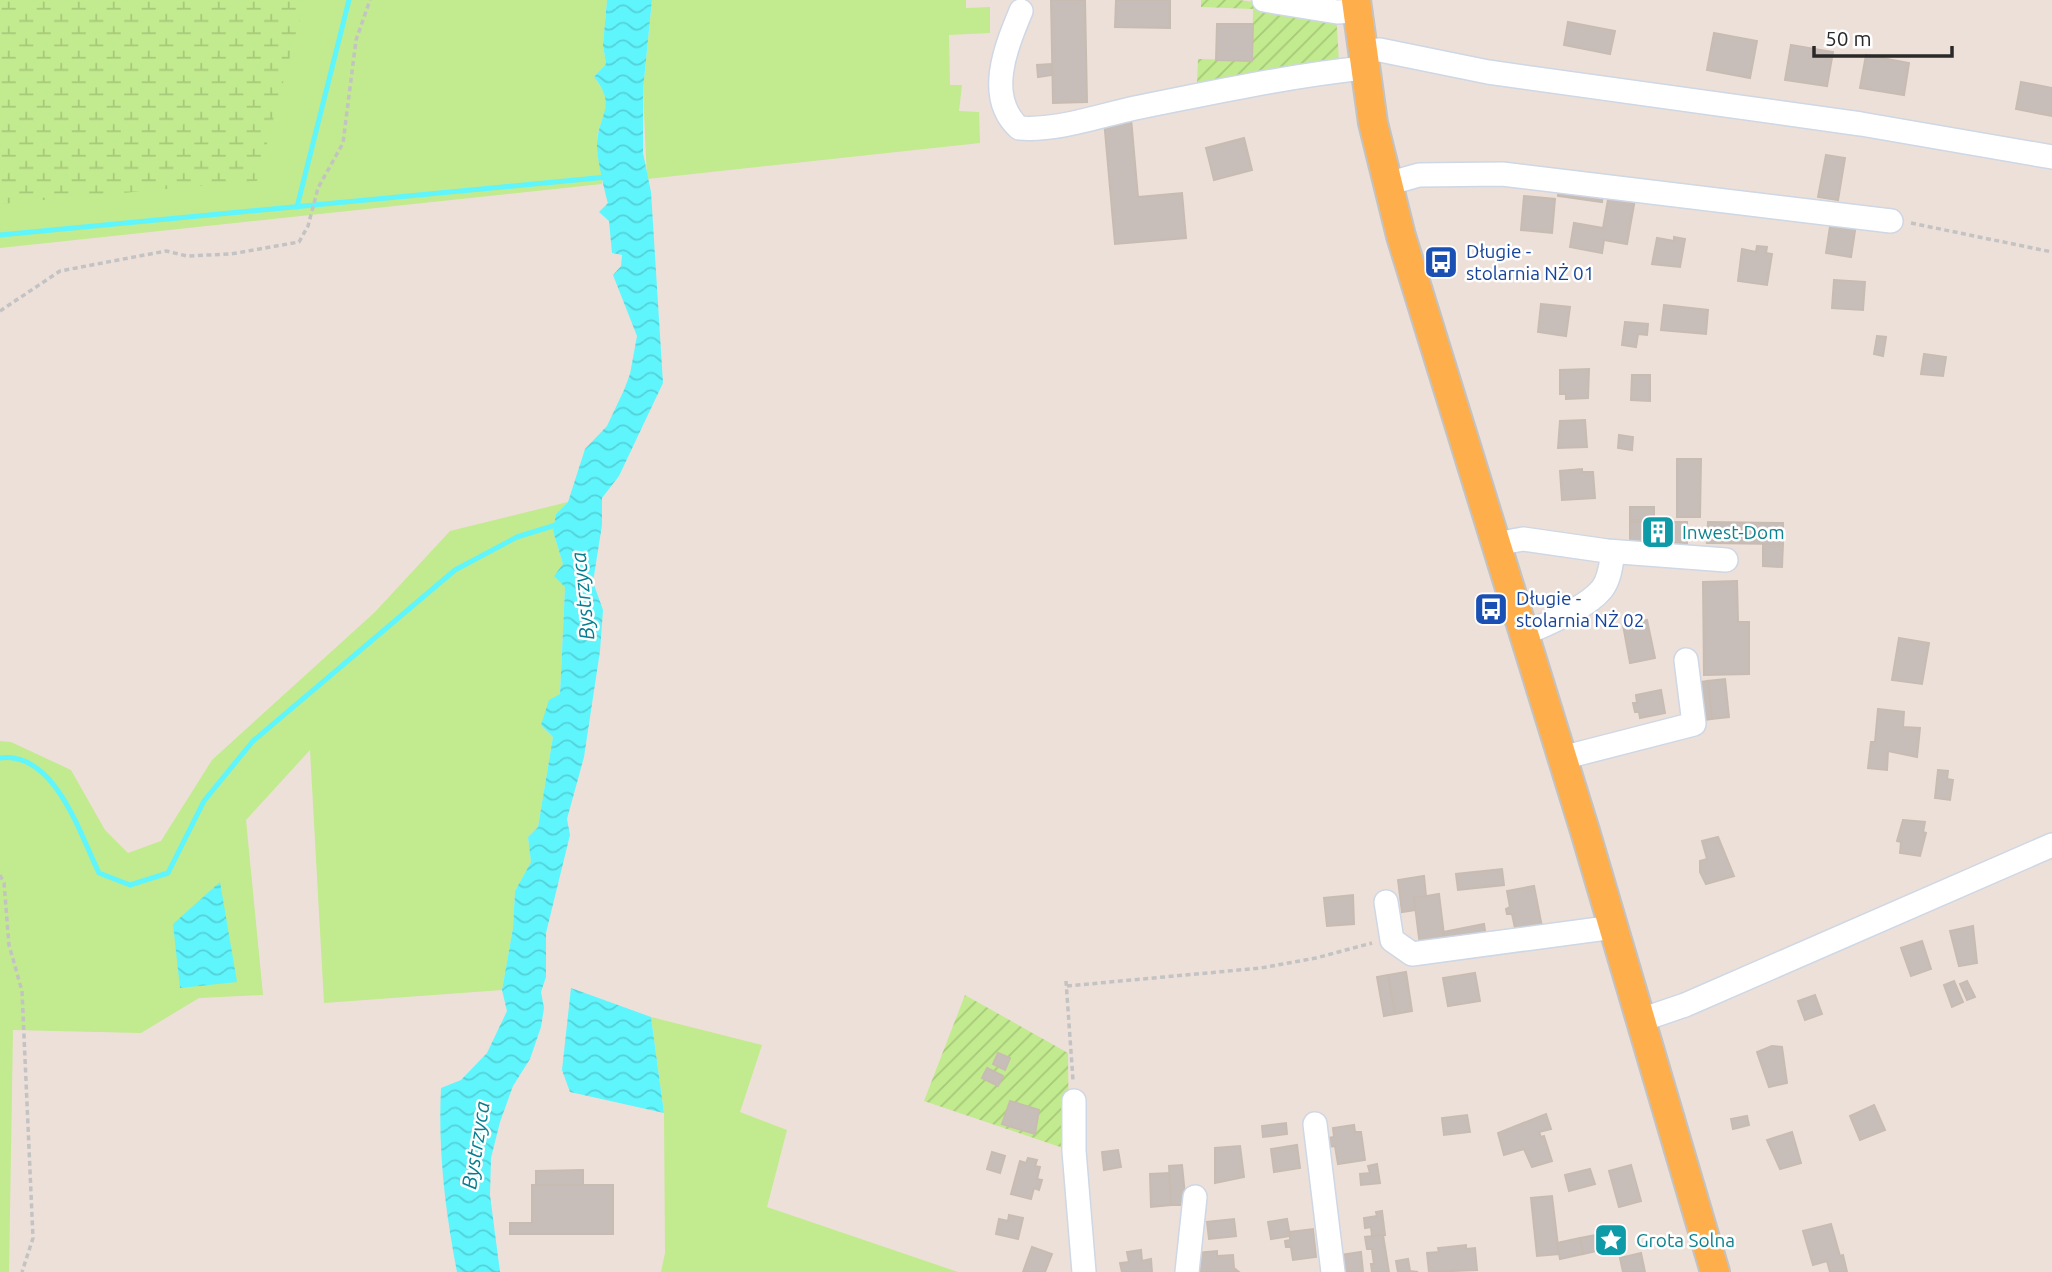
<svg xmlns="http://www.w3.org/2000/svg" width="2052" height="1272" font-family="Ubuntu,sans-serif">
	<style>
		.grass { fill: #c2ea8e }
		.wetland { fill: url(#wetland-marsh) }
		.garden { fill: url(#garden-furrows) }
		.water { fill: url(#water-waves) }
		.lines { fill: none; stroke-linecap: round; stroke-linejoin: round }
		.stream { stroke: #5ff5fc; stroke-width: 5 }
		.building { fill: #c8beb9; stroke: #c8bcb2; stroke-width: 2 }
		.minor-casing { stroke: #ced7e4; stroke-width: 26 }
		.major-casing { stroke: #c3c3c3; stroke-width: 32 }
		.path { stroke: #c3c3c3; stroke-width: 3.5; stroke-dasharray: 5 3.5; stroke-linecap: butt }
		.minor { stroke: #fff; stroke-width: 23 }
		.major { stroke: #ffae4c; stroke-width: 28 }
		.labels { text-anchor: middle; dominant-baseline: central; stroke-width: 5; stroke-linejoin: round; paint-order: stroke }
		.transit-label { font-size: 19px; fill: #164399; stroke: #fff; text-anchor: start }
		.culture-label { font-size: 19px; fill: #0d838f; stroke: #fff; text-anchor: start }
		.water-label { font-size: 21px; font-style: italic; fill: #037e90; stroke: #fff }
	</style>
	<defs>
		<pattern id="wetland-marsh" width="20" height="14" patternUnits="userSpaceOnUse" patternTransform="scale(1.75)"><rect width="20" height="14" fill="#c2ea8e"/><path d="M1 5h8M5 5V1M11 12h8M15 12V8" fill="none" stroke="#a7c97a"/></pattern>
		<pattern id="garden-furrows" width="10" height="10" patternUnits="userSpaceOnUse" patternTransform="scale(1.75)"><rect width="10" height="10" fill="#c2ea8e"/><path d="M-1 1l2-2M0 10L10 0M9 11l2-2" fill="none" stroke="#a7c97a"/></pattern>
		<pattern id="water-waves" width="16" height="10" patternUnits="userSpaceOnUse" patternTransform="scale(1.75)"><rect width="16" height="10" fill="#5ff5fc"/><path d="M0 5q4-4 8 0t8 0" fill="none" stroke="#53d2d8"/></pattern>
	</defs>
	<rect width="100%" height="100%" fill="#ede0d9"/>
	<g class="grass">
		<path d="M0,0h607l-4,45 3,19 -12,13c26,33 2,38 3,68 0,14 6,25 5,39l-602,64z"/>
		<path d="M652,0h314v8l24,-1v26l-41,2 1,50h12l-3,26 20,1 1,31 -333,36 -4,-89z"/>
		<path d="M568,502l-12,12 -3,17 10,33 2,23 -5,107 -19,31 12,12 -15,90 -10,10 3,25 -16,29 -2,37 -11,62 -178,13 -14,-253 -64,70 17,175 -64,3 -58,35 -128,-3 -4,242h-9v-531l11,1 60,28 34,60 23,23 33,-12 51,-81 163,-148 75,-81z"/>
		<path d="M651,1017l111,28 -22,67 47,18 -20,77 191,65h-297l4,-19 -1,-140z"/>
	</g>
	<path class="wetland" d="M0,0h305l-48,181 -257,23z"/>
	<g class="garden">
		<path d="M1201,0h38l97,13 3,48 -142,24 1,-26 54,1 1,-51 -52,-2z"/>
		<path d="M965,995l103,58 1,97 -145,-49z"/>
	</g>
	<g class="water">
		<path d="M607,0h45l-9,90v63l8,39 12,191 -44,93 -17,22v27l-9,57 10,28 -3,41 -16,106 -17,62 3,16 -24,98v44l-5,15 3,16 -3,19 -11,32 -17,27 -13,36 -9,36 -1,37 10,77h-43c-12,-62 -19,-121 -16,-184l20,-8 26,-27 20,-42 -5,-21 11,-62 2,-37 16,-29 -3,-25 10,-10 15,-90 -12,-12 8,-25 11,-6 5,-107 -11,-11 9,-12 -10,-33 3,-17 12,-12 17,-53 22,-23 17,-36 6,-16 7,-38 -24,-61 8,-9 1,-11 -10,-2 -3,-32 -10,-9 9,-9c-3,-10 -12,-49 -11,-59 1,-30 21,-37 -3,-67l12,-13 -3,-19z"/>
		<path d="M220,882l17,100 -57,6 -7,-64z"/>
		<path d="M571,988l80,29 13,96 -94,-21 -8,-22z"/>
	</g>
	<g class="lines">
		<g class="stream">
			<path d="M297,207l52,-207"/>
			<path d="M0,235l607,-58"/>
			<path d="M0,758c55,-7 80,76 99,115l31,12 38,-12 36,-72 49,-60 202,-171 62,-33 42,-13"/>
		</g>
	</g>
	<g class="building">
		<path d="M1051,0h34l2,102 -34,1z"/>
		<path d="M1116,0h54v28l-55,-1z"/>
		<path d="M1568,22l47,9 -5,23 -46,-9z"/>
		<path d="M1217,24h36l-1,37 -36,-1z"/>
		<path d="M1714,33l43,8 -7,37 -43,-8z"/>
		<path d="M1791,45l42,7 -6,34 -42,-6z"/>
		<path d="M1866,55l43,8 -5,32 -44,-7z"/>
		<path d="M1051,64l1,11 -14,2 -1,-12z"/>
		<path d="M2021,82l31,6v28l-36,-7z"/>
		<path d="M1131,118l7,79 44,-4 4,45 -71,6 -11,-124z"/>
		<path d="M1244,138l8,32 -38,10 -8,-32z"/>
		<path d="M1826,155l19,3 -7,42 -20,-3z"/>
		<path d="M1559,187l44,6 -1,9 -44,-6z"/>
		<path d="M1609,194l26,5 -8,45 -23,-4 -2,13 -32,-6 4,-24 29,5z"/>
		<path d="M1524,196l31,3 -3,34 -31,-3z"/>
		<path d="M1831,220l25,4 -5,33 -25,-4z"/>
		<path d="M1674,237l11,2 -5,28 -28,-3 5,-26 17,3z"/>
		<path d="M1757,246l10,1 -1,6 6,1 -5,31 -29,-4 4,-32 14,3z"/>
		<path d="M1834,280l31,2 -2,28 -31,-2z"/>
		<path d="M1541,304l29,3 -4,29 -28,-4z"/>
		<path d="M1664,305l44,5 -2,24 -45,-4z"/>
		<path d="M1625,322l23,2 -1,11 -9,-1 -2,13 -14,-2z"/>
		<path d="M1877,336l9,1 -3,19 -9,-2z"/>
		<path d="M1924,354l22,3 -3,19 -22,-2z"/>
		<path d="M1589,369l-1,29 -22,1v-5h-6v-24z"/>
		<path d="M1632,375h18v26l-19,-1z"/>
		<path d="M1585,420l2,27 -29,1 2,-27z"/>
		<path d="M1619,435l14,2 -1,13 -14,-2z"/>
		<path d="M1677,459h24l-1,58h-23z"/>
		<path d="M1582,469v3h11l2,26 -33,2 -2,-29z"/>
		<rect x="1630" y="507" width="24" height="13"/>
		<rect x="1630" y="522" width="57" height="21"/>
		<path d="M1708,522l75,1v21l-76,-1z"/>
		<path d="M1763,544h20l-1,23 -19,-1z"/>
		<path d="M1737,581l1,41h11v52l-45,1 -1,-93z"/>
		<path d="M1647,620l8,38 -25,5 -7,-38z"/>
		<path d="M1899,638l30,5 -7,41 -30,-4z"/>
		<path d="M1725,679l4,38 -17,2 -4,-38z"/>
		<path d="M1708,681l4,38 -15,2 -4,-38z"/>
		<path d="M1661,690l4,23 -25,5 -1,-6h-4l-2,-9h4l-1,-8z"/>
		<path d="M1878,709l26,3 -1,15 17,1 -3,29 -29,-6 -1,19 -19,-2 3,-26h4z"/>
		<path d="M1938,770l10,1 -1,8 6,1 -3,20 -15,-2z"/>
		<path d="M1903,820l22,2 -2,10 3,1 -6,23 -20,-3 1,-11 -4,-1z"/>
		<path d="M1718,837l16,39 -28,8 -6,-12v-11l7,-2 -5,-18z"/>
		<path d="M1502,869l2,16 -46,5 -2,-16z"/>
		<path d="M1424,876l2,20 -12,2 2,12 -14,2 -4,-32z"/>
		<path d="M1534,886l8,41 -26,6 -4,-19h-5l-1,-5 4,-2 -3,-16z"/>
		<path d="M1439,894l6,49 -25,3 -6,-48z"/>
		<path d="M1353,895l1,29 -27,2 -3,-28z"/>
		<path d="M1484,924l2,14 -41,5 -2,-11z"/>
		<path d="M1973,926l4,37 -18,3 -9,-35z"/>
		<path d="M1922,941l9,28 -20,7 -10,-28z"/>
		<path d="M1406,972l6,39 -17,3 -7,-39z"/>
		<path d="M1475,973l5,28 -32,5 -5,-28z"/>
		<path d="M1388,975l7,39 -11,2 -7,-39z"/>
		<path d="M1954,981l9,21 -11,5 -8,-22z"/>
		<path d="M1967,981l8,16 -8,3 -7,-16z"/>
		<path d="M1815,995l7,19 -17,6 -7,-19z"/>
		<path d="M1772,1046l10,1 5,36 -18,4 -12,-35z"/>
		<path d="M998,1053l12,5 -5,12 -12,-6z"/>
		<path d="M987,1068l16,8 -5,10 -16,-8z"/>
		<path d="M1010,1101l29,9 -4,24 -33,-10z"/>
		<path d="M1874,1105l11,25 -25,10 -10,-24z"/>
		<path d="M1546,1114l5,15 -12,3 2,5 3,-1 8,25 -20,6 -8,-18 -20,6 -6,-22z"/>
		<path d="M1467,1115l3,17 -26,3 -2,-17z"/>
		<path d="M1747,1116l2,9 -16,4 -2,-10z"/>
		<path d="M1286,1123l1,11 -24,3 -1,-11z"/>
		<path d="M1354,1125l1,7h6l4,28 -27,4 -3,-18 -7,1 -1,-9 7,-1 -1,-9z"/>
		<path d="M1792,1132l9,31 -21,6 -13,-29z"/>
		<path d="M1297,1145l3,23 -26,4 -3,-23z"/>
		<path d="M1240,1146l4,31 -29,6v-35z"/>
		<path d="M1118,1150l3,17 -17,3 -2,-18z"/>
		<path d="M992,1152l13,4 -5,17 -13,-4z"/>
		<path d="M1028,1158l9,2 -2,6 5,1 -3,12 5,1 -3,10 -5,-2 -3,11 -20,-5 9,-33 6,2z"/>
		<path d="M1377,1164l3,19 -19,2 -1,-11 10,-1 -2,-7z"/>
		<path d="M1182,1165l4,40h-15l-2,-39z"/>
		<path d="M1631,1165l10,36 -22,6 -10,-36z"/>
		<path d="M1590,1169l5,15 -26,7 -4,-16z"/>
		<path d="M583,1170v15h-47v-14z"/>
		<path d="M1169,1173l2,32 -20,2 -1,-33z"/>
		<path d="M532,1185h81v49h-103v-11h22z"/>
		<path d="M1552,1196l7,58 -22,2 -6,-58z"/>
		<path d="M1382,1211l3,24 -13,1 -1,-9 -6,1 -1,-10 13,-2 -1,-4z"/>
		<path d="M1009,1215l14,3 -5,21 -22,-5 3,-15 9,2z"/>
		<path d="M1234,1219l2,17 -27,3 -2,-17z"/>
		<path d="M1287,1219l3,17 -19,3 -3,-17z"/>
		<path d="M1831,1224l9,32 3,-1 4,17h-17l-3,-11 -14,4 -10,-34z"/>
		<path d="M1313,1229l3,28 -23,3 -2,-13h-5l-1,-6 5,-1v-8z"/>
		<path d="M1611,1232l3,15 -31,7 -3,-16z"/>
		<path d="M1383,1235l6,37h-17l-1,-8h3l-2,-15h-5l-2,-12z"/>
		<path d="M1580,1238l3,16 -23,5 -3,-16z"/>
		<path d="M1466,1245v4l9,-1 2,22 -48,2 -2,-19 12,-1 -1,-4z"/>
		<path d="M1032,1247l20,7 -7,18h-22z"/>
		<path d="M1141,1250l1,11 9,-2 1,13h-30l-2,-9 9,-1 -2,-10z"/>
		<path d="M1217,1251v5l16,-1 1,13 5,4h-42l-1,-19z"/>
		<path d="M1361,1252l2,20h-22l-1,-17z"/>
		<path d="M1641,1253l4,19h-22l-3,-14z"/>
		<path d="M1408,1259l2,12 8,1h-20l-2,-11z"/>
	</g>
	<g class="lines">
		<g class="minor-casing">
			<g id="minor">
				<path d="M1264,0l73,12 19,-1"/>
				<path d="M1021,11c-15,36 -36,86 -2,117 39,3 79,-12 116,-20 76,-15 152,-32 229,-40"/>
				<path d="M1361,51l19,-1 108,22 373,52 191,33"/>
				<path d="M1387,184l32,-9 83,-1 389,47"/>
				<path d="M1496,544l27,-5 84,12 119,9"/>
				<path d="M1524,634c22,-10 63,-26 78,-45 8,-10 9,-25 11,-37"/>
				<path d="M1562,758l132,-34 -8,-64"/>
				<path d="M1386,902l6,38 20,14 202,-27"/>
				<path d="M1641,1020l44,-15 367,-160"/>
				<path d="M1074,1101v50l10,121"/>
				<path d="M1315,1124l18,148"/>
				<path d="M1187,1272l8,-75"/>
			</g>
		</g>
		<g class="major-casing">
			<path id="major" d="M1356,0l17,123 28,113 184,595 130,441"/>
		</g>
		<g class="path">
			<path d="M1911,223l141,29"/>
			<path d="M0,311l60,-40 106,-20 21,5 44,-2 68,-12 9,-16 10,-38 25,-45 13,-103 14,-40"/>
			<path d="M0,875l4,8 5,62 13,46 11,247 -11,34"/>
			<path d="M1066,981l7,99"/>
			<path d="M1067,986l194,-18 55,-10 56,-15"/>
		</g>
		<use href="#minor" class="minor"/>
		<use href="#major" class="major"/>
	</g>
	<defs>
		<g id="bus-square" transform="scale(1.75)"><rect x="-9" y="-9" width="18" height="18" rx="4" fill="#1a4fb4" stroke="#fff"/><path d="M-5-6H5V4H4V6H2V4H-2V6H-4V4H-5ZM-3.5-4V0h7V-4ZM-3.5 1.2v1.5H-2V1.2ZM2 1.2v1.5H3.5V1.2Z" fill="#fff"/></g>
		<g id="building-square" transform="scale(1.75)"><rect x="-9" y="-9" width="18" height="18" rx="4" fill="#0f9aa8" stroke="#fff"/><path d="M-4-6H4V6H1V3H-1V6H-4ZM-2.5-4.3h1.7v1.8h-1.7ZM.8-4.3h1.7v1.8H.8ZM-2.5-1h1.7V.8h-1.7ZM.8-1h1.7V.8H.8Z" fill="#fff"/></g>
		<g id="sight-square" transform="scale(1.75)"><rect x="-9" y="-9" width="18" height="18" rx="4" fill="#0f9aa8" stroke="#fff"/><path d="M0-6L1.8-2.2L6-1.7L2.9 1.2L3.7 5.4L0 3.3L-3.7 5.4L-2.9 1.2L-6-1.7L-1.8-2.2Z" fill="#fff"/></g>
	</defs>
	<g fill-rule="evenodd">
		<use href="#bus-square" x="1441" y="262"/>
		<use href="#building-square" x="1658" y="532"/>
		<use href="#bus-square" x="1491" y="609"/>
		<use href="#sight-square" x="1611" y="1240"/>
	</g>
	<g class="labels">
		<g class="transit-label">
			<text x="1466" y="251">Długie -<tspan x="1466" dy="22">stolarnia NŻ 01</tspan></text>
			<text x="1516" y="598">Długie -<tspan x="1516" dy="22">stolarnia NŻ 02</tspan></text>
		</g>
		<g class="culture-label">
			<text x="1682" y="532">Inwest-Dom</text>
			<text x="1636" y="1240">Grota Solna</text>
		</g>
		<g class="water-label">
			<text transform="translate(582 596) rotate(-96)">Bystrzyca</text>
			<text transform="translate(475 1145) rotate(-81)">Bystrzyca</text>
		</g>
	</g>
	<path d="M1814 46v10h138v-10" fill="none" stroke="#292929" stroke-width="3.5"/>
	<text x="1825" y="46" font-size="21" fill="#292929" stroke="#ffffff" stroke-width="5" paint-order="stroke">50 m</text>
</svg>
